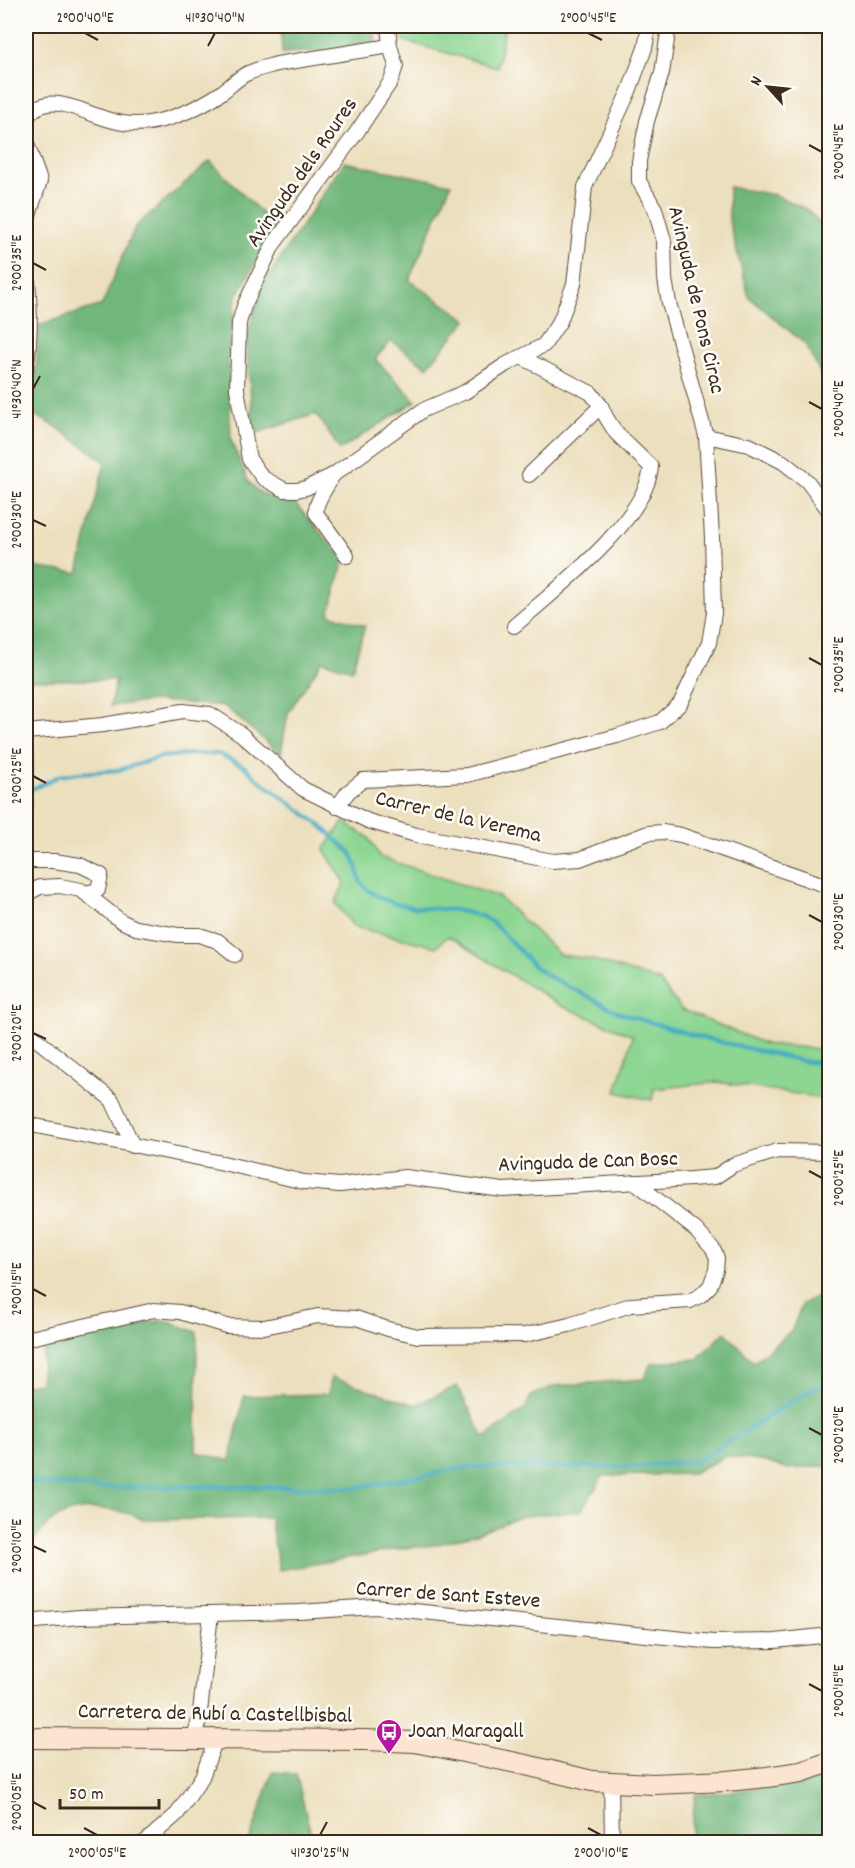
<svg xmlns="http://www.w3.org/2000/svg" width="855" height="1868" font-family="Dekko,sans-serif">
	<style>
		.green { fill: #8cd692; stroke: #648058; stroke-width: 1.5 }
		.forest { fill: #71b77c; stroke: #56704d; stroke-width: 1.5 }
		.lines { fill: none; stroke-linecap: round; stroke-linejoin: round }
		.stream { stroke: #42abc2; stroke-width: 4 }
		.street-casing { stroke: #564536; stroke-width: 16 }
		.secondary-casing { stroke: #564536; stroke-width: 22 }
		.street { stroke: #fff; stroke-width: 14 }
		.secondary { stroke: #fce5d0; stroke-width: 20 }
		.ticks { fill: none; stroke: #3b2a1e; stroke-width: 2 }
		.labels { text-anchor: middle; dominant-baseline: central; stroke-width: 5; stroke-linejoin: round; paint-order: stroke }
		.street-label { font-size: 22px; fill: #3b2a1e; stroke: #fdfcf7 }
		.poi-label { font-size: 22px; fill: #3b2a1e; stroke: #fdfcf7; text-anchor: start }
		.neatline { fill: none; stroke: #3b2a1e; stroke-width: 2 }
		.ticks-label { font-size: 15px; text-anchor: middle; fill: #3b2a1e }
	</style>
	<rect width="100%" height="100%" fill="#fdfcf7"/>
	<filter id="ink" filterUnits="userSpaceOnUse"><feTurbulence type="fractalNoise" baseFrequency=".0167" numOctaves="2"/><feDisplacementMap in="SourceGraphic" scale="12" xChannelSelector="R" yChannelSelector="G"/><feConvolveMatrix kernelMatrix="1 2 1 2 8 2 1 2 1" color-interpolation-filters="sRGB"/></filter>
	<filter id="wash" filterUnits="userSpaceOnUse"><feTurbulence type="fractalNoise" baseFrequency=".008" numOctaves="4" result="noise"/><feDisplacementMap in="SourceGraphic" scale="24" xChannelSelector="R" yChannelSelector="G"/><feGaussianBlur stdDeviation="1.35" result="paint"/><feColorMatrix in="noise" values="0 0 0 0 0 0 0 0 0 0 0 0 0 0 0 0 0 1.4 0 .05"/><feComposite in="paint" operator="in"/></filter>
	<g filter="url(#wash)">
		<rect width="100%" height="100%" fill="#ecdfbd"/>
		<g class="green">
			<path d="M399,26h106l-8,41 -93,-26z"/>
			<path d="M343,822l25,15 12,20 119,40 61,58 30,4 69,22 23,29 83,34 64,6v49l-112,-17 -63,7 -2,11 -36,-8 17,-56 -73,-31 -112,-69 -12,11 -82,-20 -19,-24 10,-21 -21,-32z"/>
		</g>
		<g class="forest">
			<path d="M281,26h94v17l-44,8 -49,2z"/>
			<path d="M210,161l65,66 -39,71 -8,58 3,84 17,41 10,10 14,7 20,2 52,60 -15,54 36,12 -13,44 -30,-9 -34,52 -7,41 -57,-48 -69,-5 -45,5 6,-26h-90v-88l5,-25 47,6 27,-111 -50,-36 -22,-12 6,-89 63,-20 33,-78z"/>
			<path d="M344,162l107,22 -42,96 58,40 -40,47 -36,-26 -16,18 41,42 -76,49 -24,-36 -62,20 -8,-95 16,-53z"/>
			<path d="M729,187l46,8 33,15 21,23v156l-24,-45 -56,-47 -20,-76z"/>
			<path d="M26,744h7l-3,63h-4z"/>
			<path d="M829,1290l1,171 -3,5 -40,3 -21,-7 -40,-6 -36,18 -87,2 -22,35 -59,5 -46,18 -42,11 -29,3 -126,22 -9,-52 -126,2c-22,-12 -63,-16 -86,-3 -13,6 -23,23 -32,34v-166l14,-2 4,-38 119,-25 34,12 -1,120 34,9 14,-65 85,-2 2,-17 84,28 42,-19 27,52 41,-29 6,-13 23,-10 90,-7 7,-16 46,-4 28,-27 29,30 38,-32 10,-26z"/>
			<path d="M273,1772l23,2 17,68h-64z"/>
			<path d="M829,1772v70h-120v-4l-18,1 4,-44 41,-4 80,-14z"/>
		</g>
		<g class="lines">
			<g class="stream">
				<path d="M26,792l33,-16 19,-3 41,-3 42,-13 31,-3h27l26,13 10,10 65,48 21,19 10,9 6,14 3,14 9,10 12,7 13,5 19,4 42,3 26,6 12,7 41,43 12,9 74,38 79,24 108,25 23,1"/>
				<path d="M26,1482l72,6 107,-2 148,2 117,-21h156l71,-6 115,-72 18,-3"/>
			</g>
		</g>
	</g>
	<g filter="url(#ink)">
		<g class="lines">
			<g class="street-casing">
				<g id="street">
					<path d="M388,26l2,20 6,20 -5,15 -34,51 -84,113 -29,61 -5,17 -2,66 12,70 14,19 22,12h12l9,-2 27,-13 90,-65 42,-18 40,-27 39,-20 16,-24 14,-37 11,-97 44,-96 16,-43 4,-22"/>
					<path d="M26,119c17,-27 46,-12 69,-4 13,5 27,9 40,9 29,0 62,-15 86,-31 8,-6 16,-14 25,-19 10,-5 21,-7 31,-10l113,-18"/>
					<path d="M26,141l14,40 -14,43"/>
					<path d="M26,260c4,37 6,72 0,109"/>
					<path d="M706,436l43,9 34,17 24,19 23,31"/>
					<path d="M333,475c-5,12 -18,25 -17,38l31,43"/>
					<path d="M529,475l72,-69"/>
					<path d="M514,626c40,-35 132,-105 137,-159l-35,-34 -10,-16 -5,-11 -10,-13 -70,-36"/>
					<path d="M26,732l77,-7 80,-14 27,3 31,20 62,55 65,32 48,14 137,26 27,-2 68,-26 15,-1 18,3 149,52"/>
					<path d="M337,807l11,-15 15,-12 104,-5 150,-39 43,-14 20,-18 29,-61 5,-30 -2,-76 -6,-101 -37,-133 -4,-24 -1,-38 -9,-32 -16,-28v-20l8,-40 15,-48 7,-47"/>
					<path d="M26,861h28l26,4 21,10 -3,15 -13,3"/>
					<path d="M26,894l14,-7 20,-1 21,4 40,31 15,7 42,7h21l19,6 17,14"/>
					<path d="M26,1031l86,69 21,46"/>
					<path d="M26,1124l197,39 81,19 36,3 65,-8 98,13 188,-11 24,-2 18,-12 44,-14 53,1"/>
					<path d="M26,1339l128,-29 26,2 46,14 38,1 54,-11 38,2 32,11 30,7 107,-1 44,-10 62,-20 59,-4 11,-6 9,-9 6,-16 1,-12 -4,-9 -17,-19 -61,-48"/>
					<path d="M26,1622l53,-5 220,-5 76,-5 338,35 62,-1 55,-6"/>
					<path d="M193,1739l6,-18 12,-107"/>
					<path d="M611,1782l1,60"/>
					<path d="M145,1842l32,-28 25,-37 14,-38"/>
				</g>
			</g>
			<g class="secondary-casing">
				<path id="secondary" d="M26,1738l339,2 50,2 111,23 66,16 61,3 74,-3 40,-4 34,-5 29,-10"/>
			</g>
			<use href="#street" class="street"/>
			<use href="#secondary" class="secondary"/>
		</g>
	</g>
	<path class="ticks" d="M85,33l13,7M588,33l14,7M208,46l7,-13M809,145l13,7M33,263l13,7M33,389l7,-13M809,402l13,7M33,520l13,6M809,658l13,7M33,776l13,7M809,915l13,7M33,1033l13,6M809,1171l13,7M33,1289l13,7M809,1428l13,7M33,1546l13,6M809,1684l13,7M33,1802l13,7M84,1828l13,7M588,1828l13,7M320,1835l7,-13"/>
	<defs>
		<g id="bus-pin" transform="scale(1.35)"><path d="M0 17L-7.5 6A9.5 9.5 0 1 1 7.5 6Z" fill="#b5179e" stroke="#fdfcf7"/><path d="M-5-6H5V4H4V6H2V4H-2V6H-4V4H-5ZM-3.5-4V0h7V-4ZM-3.5 1.2v1.5H-2V1.2ZM2 1.2v1.5H3.5V1.2Z" fill="#fff"/></g>
	</defs>
	<g fill-rule="evenodd">
		<use href="#bus-pin" x="389" y="1732"/>
	</g>
	<g class="labels">
		<g class="street-label">
			<text transform="translate(303 173) rotate(-55)">Avinguda dels Roures</text>
			<text transform="translate(695 300) rotate(77)">Avinguda de Pons Cirac</text>
			<text transform="translate(458 818) rotate(13)">Carrer de la Verema</text>
			<text transform="translate(588 1163) rotate(-2)">Avinguda de Can Bosc</text>
			<text transform="translate(448 1596) rotate(4)">Carrer de Sant Esteve</text>
			<text transform="translate(215 1715) rotate(1)">Carretera de Rubí a Castellbisbal</text>
		</g>
		<g class="poi-label">
			<text x="408" y="1732">Joan Maragall</text>
		</g>
	</g>
	<rect width="855" height="1868" fill="none" stroke="#fdfcf7" stroke-width="66"/>
	<g transform="translate(768 87) rotate(297)" stroke="#fdfcf7" stroke-width="4.5" paint-order="stroke">
	<path d="M0-4.5L10 22L0 15L-10 22Z" fill="#3b2a1e"/>
	<text y="-9" font-size="16" font-weight="bold" text-anchor="middle" fill="#3b2a1e">N</text>
	</g>
	<path d="M60 1799v9h99v-9" fill="none" stroke="#3b2a1e" stroke-width="3"/>
	<text x="69" y="1799" font-size="18" fill="#3b2a1e" stroke="#fdfcf7" stroke-width="4.5" paint-order="stroke">50 m</text>
	<rect x="33" y="33" width="789" height="1802" class="neatline"/>
	<g class="ticks-label">
		<text x="85" y="22">2°00'40"E</text>
		<text x="215" y="22">41°30'40"N</text>
		<text x="588" y="22">2°00'45"E</text>
		<text transform="translate(838 152) rotate(-90)" y="5">2°00'45"E</text>
		<text transform="translate(16 263) rotate(-90)" y="5">2°00'35"E</text>
		<text transform="translate(16 389) rotate(-90)" y="5">41°30'40"N</text>
		<text transform="translate(838 409) rotate(-90)" y="5">2°00'40"E</text>
		<text transform="translate(16 520) rotate(-90)" y="5">2°00'30"E</text>
		<text transform="translate(838 665) rotate(-90)" y="5">2°00'35"E</text>
		<text transform="translate(16 776) rotate(-90)" y="5">2°00'25"E</text>
		<text transform="translate(838 922) rotate(-90)" y="5">2°00'30"E</text>
		<text transform="translate(16 1033) rotate(-90)" y="5">2°00'20"E</text>
		<text transform="translate(838 1178) rotate(-90)" y="5">2°00'25"E</text>
		<text transform="translate(16 1289) rotate(-90)" y="5">2°00'15"E</text>
		<text transform="translate(838 1435) rotate(-90)" y="5">2°00'20"E</text>
		<text transform="translate(16 1546) rotate(-90)" y="5">2°00'10"E</text>
		<text transform="translate(838 1691) rotate(-90)" y="5">2°00'15"E</text>
		<text transform="translate(16 1802) rotate(-90)" y="5">2°00'05"E</text>
		<text x="97" y="1857">2°00'05"E</text>
		<text x="320" y="1857">41°30'25"N</text>
		<text x="601" y="1857">2°00'10"E</text>
	</g>
</svg>
